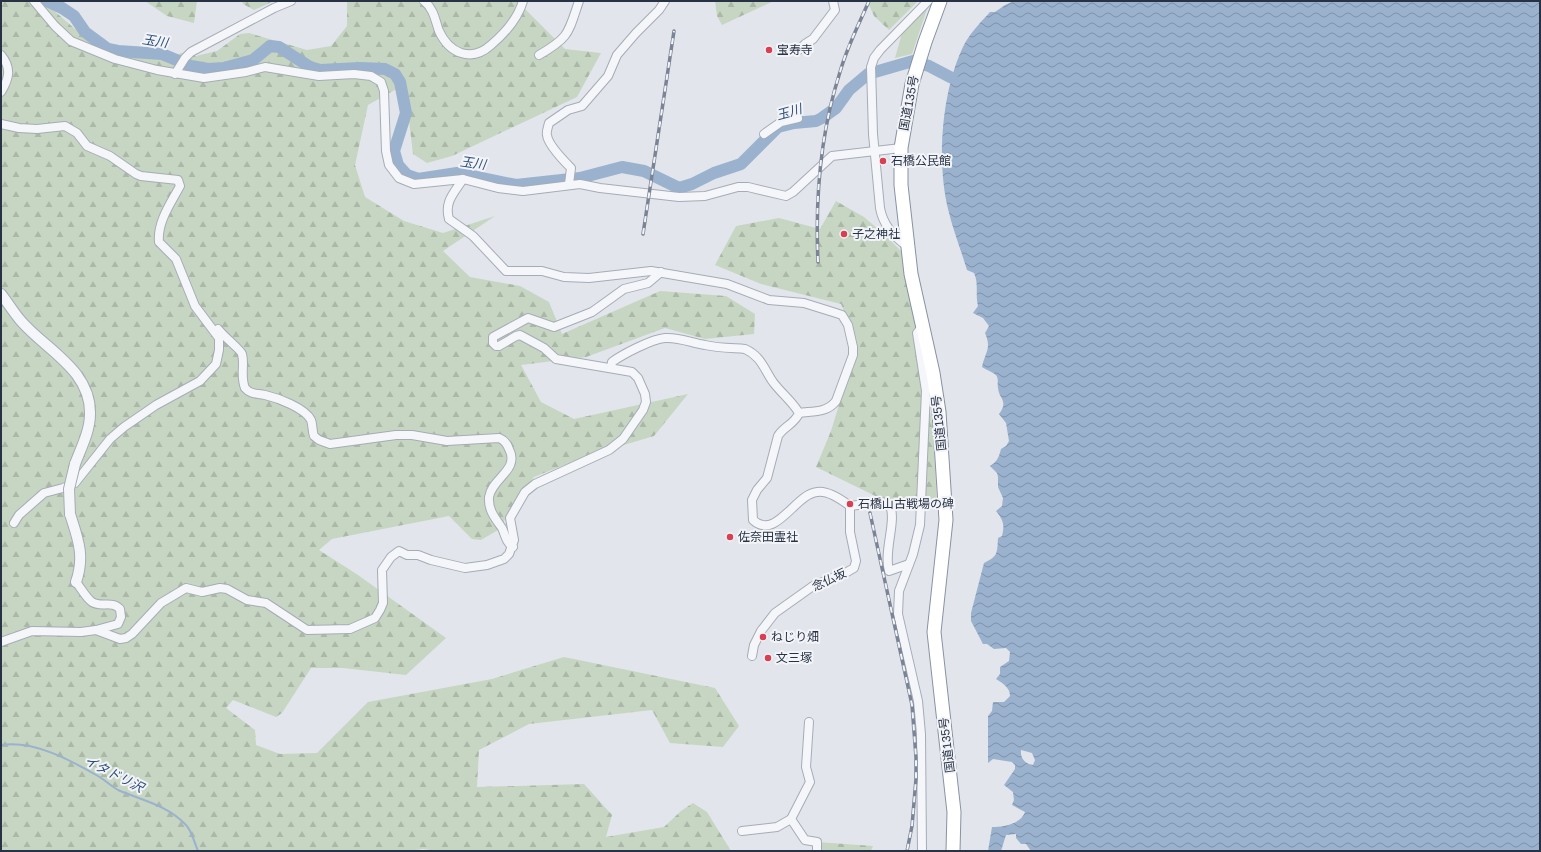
<svg xmlns="http://www.w3.org/2000/svg" width="1541" height="852" font-family="Helvetica,'Noto Sans JP',sans-serif">
	<style>
		.forest { fill: url(#forest-firs) }
		.park { fill: #c7d6c2 }
		.water { fill: url(#water-waves); fill-rule: evenodd }
		.lines { fill: none; stroke-linecap: round; stroke-linejoin: round }
		.stream { stroke: #9ab2ce; stroke-width: 2 }
		.river { stroke: #9ab2ce; stroke-width: 12 }
		.minor-casing { stroke: #a6acb6; stroke-width: 10 }
		.tertiary-casing { stroke: #a6acb6; stroke-width: 12 }
		.trunk-casing { stroke: #8892a3; stroke-width: 15 }
		.minor { stroke: #f5f6f9; stroke-width: 8 }
		.tertiary { stroke: #f5f6f9; stroke-width: 10 }
		.trunk { stroke: #fff; stroke-width: 13 }
		.rail-casing { stroke: #7a8496; stroke-width: 3.5 }
		.rail { stroke: #f2f4f8; stroke-width: 2; stroke-dasharray: 6; stroke-linecap: butt }
		.tertiary-bridge-casing { stroke: #a6acb6; stroke-width: 12; stroke-linecap: butt }
		.tertiary-bridge { stroke: #f5f6f9; stroke-width: 10 }
		.poi-dot { fill: #d93e51; stroke: #f2f4f8; stroke-width: 1.5 }
		.labels { text-anchor: middle; dominant-baseline: central; stroke-width: 4; stroke-linejoin: round; paint-order: stroke }
		.poi-label { font-size: 12px; fill: #283245; stroke: #f2f4f8; text-anchor: start }
		.street-label { font-size: 12px; fill: #283245; stroke: #f2f4f8 }
		.water-label { font-size: 13px; font-style: italic; fill: #2f4f7c; stroke: #f2f4f8 }
	</style>
	<defs>
		<pattern id="forest-firs" width="22" height="20" patternUnits="userSpaceOnUse"><rect width="22" height="20" fill="#c7d6c2"/><path d="M5 1l3.5 6h-7zM16 11l3.5 6h-7z" fill="#abb8a8"/></pattern>
		<pattern id="water-waves" width="16" height="10" patternUnits="userSpaceOnUse"><rect width="16" height="10" fill="#9ab2ce"/><path d="M0 5q4-4 8 0t8 0" fill="none" stroke="#7e91a9"/></pattern>
	</defs>
	<rect width="100%" height="100%" fill="#e2e5eb"/>
	<g class="forest">
		<path d="M1,1h42l55,48 70,11 13,-7 15,3 21,-5 23,-17 9,-1 58,17 24,-4 16,-20v-25h170l48,48 36,4 -24,44 -125,59 -25,7 -14,-9 -6,-50 -5,-18 -34,19 -13,60 10,32 39,24 39,12 52,-17 -52,35 27,26 50,9 29,16 13,32 98,-43 66,5 29,18 -1,20 -49,5 -40,-11 -79,29 -65,8 20,37 33,17 114,-25 -34,42 -67,20 -53,21 -36,53 -17,10 -9,-1 -23,-23 -117,23 -13,11 39,25 88,63 -40,37 -63,-7h-32l-29,45 -6,4 -43,-17 -7,8 29,22 1,15 24,9 37,-1 51,-51 124,-23 72,-22 151,31 24,38 -16,21 -53,-4 -18,-33 -123,14 -50,26 -2,37 107,-3 28,31 -6,22 58,-10 17,-16 12,-8 14,9 24,39h-294l-14,-2 -15,2h-407z"/>
		<path d="M145,1h52l-3,22 -27,-7z"/>
		<path d="M242,1h32l-20,9 -11,-6z"/>
		<path d="M715,1h59l-52,24 -5,-9z"/>
		<path d="M867,1h51l-29,29 -15,-14z"/>
		<path d="M836,201l28,16 21,18 16,16 7,17 3,35 22,125 4,78 -37,2 -84,-41 15,-36 19,-62v-44l-9,-21 -80,-20 -46,-19 21,-39 43,-8 41,11z"/>
		<path d="M817,842l56,4 -2,5h-54z"/>
	</g>
	<path class="park" d="M928,6l-16,48 -17,4 7,-25z"/>
	<path class="water" d="M1014,1h526v850h-509l-5,-7h-5l-5,-6v-4l-10,1 -5,16h-13l4,-24c11,0 29,-3 33,-15l-13,-7 2,-5 -1,-8 -9,-7 11,-16v-4l-3,-3 -19,-3 -5,4v-47l4,-5 1,-9h11l6,-6c0,-9 -8,-13 -14,-17l4,-5v-7l9,-6 1,-9 -4,-4 -12,1 -7,-5h-4l-12,-23v-8l13,-50c14,-7 13,-9 14,-25l4,-2c3,-12 1,-16 -6,-25l6,-5 1,-8 -5,-11v-10l-1,-4 -7,-7c7,-4 9,-9 11,-17l5,-3 3,-5 -3,-18 -7,-9c10,-13 0,-15 -1,-26 -1,-5 1,-9 -2,-13 -3,-3 -10,-5 -14,-8 3,-15 10,-18 3,-34l4,-7 -6,-8 -10,-5 5,-7c-3,-12 1,-22 -4,-33l-7,-3c-6,-20 -14,-40 -19,-61 -12,-49 -6,-122 17,-166 6,-11 17,-22 25,-31h5l10,-7zM1021,750l11,3 3,7 -2,5c-8,-1 -13,-7 -12,-15z"/>
	<g class="lines">
		<path class="stream" d="M1,745c33,-5 69,15 97,31 7,4 13,10 20,14 23,10 49,15 67,34 7,6 9,18 13,27"/>
		<path class="river" d="M47,1l15,7 12,8 11,16 23,17 10,2 44,3 29,12 17,3 16,-1 29,-8 17,-14 9,1 31,20 10,3 40,-2 25,1 10,5 5,8 6,31 -12,38 4,14 9,10 11,4 39,-6 59,12 64,-7 42,-11 22,4 35,17 13,-4 22,-11 27,-9 37,-37 16,-4 22,-2 6,-3 14,-10 13,-18 19,-16 45,-13 16,5 23,12"/>
		<g class="minor-casing">
			<g id="minor">
				<path d="M34,1l21,25 16,15 44,18 42,11 47,8 42,-6 19,-5 54,9 35,-2 17,2 10,6 3,9 2,60 3,14 10,13 15,6 49,-5 35,9 25,3 57,-7 20,4 79,9 26,-1 33,-9h10l38,9 7,-4 39,-36 69,-8"/>
				<path d="M424,1c10,8 11,19 15,30 10,22 32,32 52,14 13,-11 27,-27 32,-44"/>
				<path d="M799,50l6,-6 8,-5 22,-29 -2,-9"/>
				<path d="M1,55c11,13 8,24 0,37"/>
				<path d="M539,55c31,-18 29,-22 40,-54"/>
				<path d="M175,74l10,-16 6,-6 83,-44 17,-7"/>
				<path d="M1,124l18,4 18,1 28,-3 12,7 10,13 23,10 26,18 5,2 37,4 2,6c-9,17 -23,36 -21,56l17,17 19,47 24,32v12l-3,14 -16,17 -44,24 -32,22 -14,12 -35,44 -12,5 -19,5 -25,22 -5,8"/>
				<path d="M764,134l17,-12 17,-4"/>
				<path d="M463,179c-9,14 -19,23 -14,40l24,17 33,35h36l22,6 25,1 62,-7 76,13 42,16 35,3 32,10 6,2 6,10 5,22v8l-17,46c-9,12 -24,10 -37,12"/>
				<path d="M569,184l2,-16c-6,-6 -23,-23 -24,-33 -1,-3 1,-8 2,-12l19,-13 14,-4 26,-30 9,-21 19,-22 23,-23 6,-9"/>
				<path d="M907,246c-13,-9 -24,-21 -27,-38l-7,-74 -2,-67 3,-9 6,-8 48,-49"/>
				<path d="M921,328l-4,5 9,58 -6,134 -7,29 -14,37 -1,23 20,87 3,33 1,117"/>
				<path d="M218,329c5,7 23,21 24,25 3,11 -2,22 3,34 6,7 12,5 20,7 13,3 40,13 46,25 2,5 1,11 3,16l5,4 11,4 66,-9h16l35,6 52,-3c5,2 8,5 10,11 11,21 -17,29 -20,48 -1,13 6,21 13,31 3,6 4,15 11,19"/>
				<path d="M611,368l1,-6c11,-8 40,-23 53,-24 14,-1 27,5 40,7 13,3 27,3 40,4 16,7 19,20 28,33 8,11 19,19 26,31 -4,11 -15,13 -21,23l-11,42 -10,12 -5,10 1,20c23,21 42,-26 64,-28 11,-2 25,8 33,14"/>
				<path d="M850,506l32,-4 7,2c9,14 -6,47 0,67l20,-7"/>
				<path d="M76,582c5,6 10,16 16,20 9,6 20,-2 28,7l1,8 -3,7 -22,6"/>
				<path d="M1,642l31,-11 49,1 15,-2 24,9 6,-1 6,-4 29,-31 25,-15 16,4 18,-4 7,1 20,11 19,3 41,27 43,-1 25,-11 5,-8 3,-7 -1,-33 9,-13 8,-6 8,4h11l13,5 34,8 22,-3 17,-6 5,-5 5,-14 -4,-22 15,-26 10,-8 74,-34 14,-11 20,-29 3,-8 -1,-8 -7,-16 -6,-6 -76,-13 -12,-11 -24,-13 -4,1 -17,10h-3l-3,-3v-6l35,-19 26,9 38,-15 32,-23 24,-6 13,-11"/>
				<path d="M752,656l2,-11 7,-14 14,-18 38,-27 34,-14 7,-4 2,-7 -6,-29v-26"/>
				<path d="M809,722l-3,45 4,15 -19,37 14,21 12,2v9"/>
				<path d="M742,831l35,-4 14,-8"/>
			</g>
		</g>
		<g class="tertiary-casing">
			<g id="tertiary">
				<path d="M1,294c7,9 13,19 20,27 25,29 70,49 69,93 0,17 -9,34 -15,50"/>
				<path d="M70,514c8,25 15,42 6,68"/>
			</g>
		</g>
		<g class="trunk-casing">
			<path id="trunk" d="M940,1l-15,41 -13,42 -11,64v37l10,89 22,99 6,39 7,108 -12,112 20,180 -1,39"/>
		</g>
		<use href="#minor" class="minor"/>
		<use href="#tertiary" class="tertiary"/>
		<use href="#trunk" class="trunk"/>
		<g class="rail-casing">
			<g id="rail">
				<path d="M643,234l31,-203"/>
				<path d="M818,262c-3,-65 2,-128 22,-190 7,-25 19,-48 29,-71"/>
				<path d="M870,513l42,192 4,52v22l-4,47 -5,25"/>
			</g>
		</g>
		<use href="#rail" class="rail"/>
		<g class="tertiary-bridge-casing">
			<path id="tertiary-bridge" d="M70,514l-1,-25 6,-25"/>
		</g>
		<use href="#tertiary-bridge" class="tertiary-bridge"/>
	</g>
	<g class="poi-dot">
		<circle cx="769" cy="50" r="4"/>
		<circle cx="883" cy="161" r="4"/>
		<circle cx="844" cy="234" r="4"/>
		<circle cx="850" cy="504" r="4"/>
		<circle cx="730" cy="537" r="4"/>
		<circle cx="763" cy="637" r="4"/>
		<circle cx="768" cy="658" r="4"/>
	</g>
	<g class="labels">
		<g class="poi-label">
			<text x="777" y="50">宝寿寺</text>
			<text x="891" y="161">石橋公民館</text>
			<text x="852" y="234">子之神社</text>
			<text x="858" y="504">石橋山古戦場の碑</text>
			<text x="738" y="537">佐奈田霊社</text>
			<text x="771" y="637">ねじり畑</text>
			<text x="776" y="658">文三塚</text>
		</g>
		<g class="street-label">
			<text transform="translate(909 103) rotate(-79)">国道135号</text>
			<text transform="translate(939 423) rotate(-96)">国道135号</text>
			<text transform="translate(829 580) rotate(-25)">念仏坂</text>
			<text transform="translate(947 745) rotate(-97)">国道135号</text>
		</g>
		<g class="water-label">
			<text transform="translate(155 41) rotate(9)">玉川</text>
			<text transform="translate(789 112) rotate(-16)">玉川</text>
			<text transform="translate(473 163) rotate(8)">玉川</text>
			<text transform="translate(114 774) rotate(27)">イタドリ沢</text>
		</g>
	</g>
	<rect width="1541" height="852" fill="none" stroke="#283245" stroke-width="4"/>
</svg>
